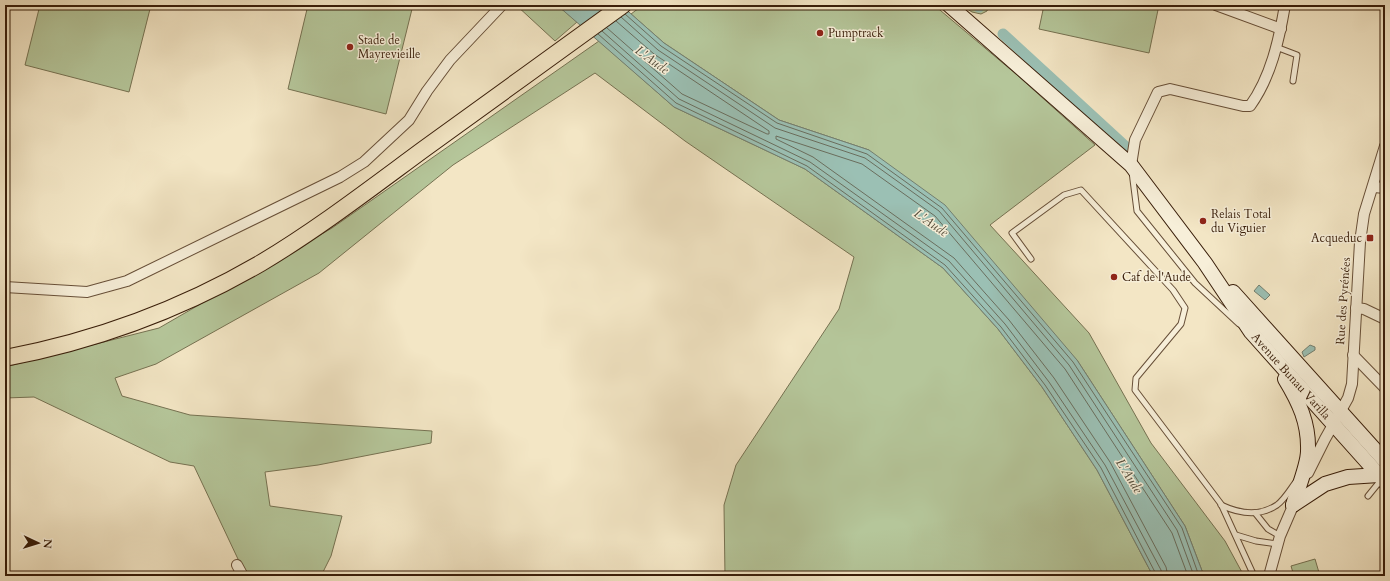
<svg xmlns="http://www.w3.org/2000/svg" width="1390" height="581" font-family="Cardo,serif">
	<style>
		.green { fill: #b5c69a; stroke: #767252 }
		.water { fill: #9bc0b4; stroke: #737f70 }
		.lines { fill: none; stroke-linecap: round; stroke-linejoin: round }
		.shore { stroke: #6a6e5e; stroke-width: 1 }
		.canal { stroke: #9bc0b4; stroke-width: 11 }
		.service-casing { stroke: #674f38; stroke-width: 7 }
		.minor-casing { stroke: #674f38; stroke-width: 12 }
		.secondary-casing { stroke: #381d09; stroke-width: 16 }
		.primary-casing { stroke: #381d09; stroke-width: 18 }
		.service { stroke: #f7efd9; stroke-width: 5 }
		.minor { stroke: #f7efd9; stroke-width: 10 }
		.secondary { stroke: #f7efd9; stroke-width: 14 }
		.primary { stroke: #f3e6c5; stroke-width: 16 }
		.poi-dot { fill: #8f2418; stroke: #f7efd9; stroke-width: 1.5 }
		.labels { text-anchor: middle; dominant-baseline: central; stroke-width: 3; stroke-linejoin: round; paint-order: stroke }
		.poi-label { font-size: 12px; fill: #381d09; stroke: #f7efd9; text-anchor: start }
		.street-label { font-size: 12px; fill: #381d09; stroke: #f7efd9 }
		.water-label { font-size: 13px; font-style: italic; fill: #564e3c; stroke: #f7efd9 }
	</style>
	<rect width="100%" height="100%" fill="#f3e6c5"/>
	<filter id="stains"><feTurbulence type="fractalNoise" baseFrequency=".005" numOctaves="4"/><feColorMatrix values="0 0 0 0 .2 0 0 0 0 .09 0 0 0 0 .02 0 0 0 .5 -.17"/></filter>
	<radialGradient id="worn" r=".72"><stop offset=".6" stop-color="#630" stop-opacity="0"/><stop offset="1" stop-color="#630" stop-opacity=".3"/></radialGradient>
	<g class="green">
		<path d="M40,5h111l-22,87 -104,-27z"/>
		<path d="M308,5h105l-27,109 -98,-25z"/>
		<path d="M516,5h41l20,17 -22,19z"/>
		<path d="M643,5h291l83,70 78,70 -105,80 99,108 62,110 74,98 19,35h-40l-19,-50 -108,-166 -208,-210 -90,-30 -115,-77 -33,-29z"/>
		<path d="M961,5h28l-2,6 -6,3 -9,-2z"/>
		<path d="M1044,5h115l-10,48 -110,-24z"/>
		<path d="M599,41l75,66 131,62 138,99 55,61 44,58 55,83 56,106h-428l-1,-71 12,-40 103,-156 15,-52 -169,-116 -90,-68 -142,92 -134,108 -163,91 -41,14 7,18 68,19 242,16 -1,12 -113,22 -53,7 5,34 72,10 -11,40 -10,20h-75l-52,-110 -24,-4 -136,-65 -29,1v-31l154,-39 173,-100z"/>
		<path d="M1315,559l5,17h-26l-3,-10z"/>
	</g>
	<g class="water">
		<path d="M557,5h64l43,38 115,77 90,30 76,55 132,155 108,166 19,50h-51l-56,-106 -55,-83 -44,-58 -55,-61 -138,-99 -131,-62z"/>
		<path d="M1259,285l11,10 -5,5 -11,-9z"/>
		<path d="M1310,345l5,2v3l-11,7 -2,-5z"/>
	</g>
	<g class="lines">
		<g class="shore">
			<path d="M625,14l36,32 116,77 90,31 75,54 131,154 109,166 17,48"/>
			<path d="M621,17l37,33 117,78 90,30 74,53 130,154 108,165 17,46"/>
			<path d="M607,28l75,66 85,40h2v-3l-115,-77 -38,-33"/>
			<path d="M602,31l77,68 131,63 139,99 56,63 44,58 56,83 56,105 1,6"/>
			<path d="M598,34l78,69 131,63 138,99 56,62 44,58 56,83 56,108"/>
			<path d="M1168,576l-2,-9 -56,-105 -56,-84 -45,-58 -55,-62 -141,-101 -37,-18v-3l86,28 73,52 130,153 107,164 16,43"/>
		</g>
		<g class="canal">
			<path d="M977,5l2,2"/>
			<path d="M1003,34l122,112"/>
		</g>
		<g class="service-casing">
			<g id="service">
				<path d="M1276,47l21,8 -4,26"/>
				<path d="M1132,172l5,39 58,72 44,41"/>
				<path d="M1031,259l-19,-26 52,-38 17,-5 92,100 12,18 -4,16 -45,54 -1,12 86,114 33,72"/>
				<path d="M1368,496l13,-16"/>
				<path d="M1221,505c19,9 38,12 56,0 7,-5 13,-15 18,-22"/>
				<path d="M1256,514l12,15 12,7"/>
				<path d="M1236,535l20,6 22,3"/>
			</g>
		</g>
		<g class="minor-casing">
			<g id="minor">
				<path d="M1216,5l65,24"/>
				<path d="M1131,165l4,-25 23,-48 12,-3 73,17h7c21,-29 29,-66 35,-101"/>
				<path d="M1374,187l11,1"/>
				<path d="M5,287l82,5 40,-11 213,-104 24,-15 45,-42 18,-29 23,-31 52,-55"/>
				<path d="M1356,308l8,1 21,10"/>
				<path d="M1353,355l32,33"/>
				<path d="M1308,473l17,-34 23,-41 4,-14 8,-142 4,-28 21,-68"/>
				<path d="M237,565l6,11"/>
				<path d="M1269,576l11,-40 16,-37"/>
			</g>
		</g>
		<g class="secondary-casing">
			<g id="secondary">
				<path d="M949,5l182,160 74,98 46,69 134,150"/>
				<path d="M1233,292l152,169"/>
				<path d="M1285,379c14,23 24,44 23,72 0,14 -11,40 -15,54"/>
				<path d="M1293,505l32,-21 23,-7 31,-2"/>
			</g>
		</g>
		<g class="primary-casing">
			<path id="primary" d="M5,358c90,-17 177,-49 256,-95 57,-34 110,-75 163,-114 66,-48 133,-96 199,-144"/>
		</g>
		<use href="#service" class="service"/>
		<use href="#minor" class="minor"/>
		<use href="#secondary" class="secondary"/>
		<use href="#primary" class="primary"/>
	</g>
	<g class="poi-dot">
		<circle cx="820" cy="33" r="4"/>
		<circle cx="350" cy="47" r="4"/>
		<circle cx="1203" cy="221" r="4"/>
		<rect x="1366" y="234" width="8" height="8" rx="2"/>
		<circle cx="1114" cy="277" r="4"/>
	</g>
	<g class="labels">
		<g class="poi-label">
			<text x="828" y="33">Pumptrack</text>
			<text x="358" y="40">Stade de<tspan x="358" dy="14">Mayrevieille</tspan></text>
			<text x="1211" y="214">Relais Total<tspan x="1211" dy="14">du Viguier</tspan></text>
			<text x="1362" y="238" text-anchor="end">Acqueduc</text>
			<text x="1122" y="277">Caf de l'Aude</text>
		</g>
		<g class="street-label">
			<text transform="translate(1343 301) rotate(-86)">Rue des Pyrénées</text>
			<text transform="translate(1291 376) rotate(48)">Avenue Bunau Varilla</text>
		</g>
		<g class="water-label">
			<text transform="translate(652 60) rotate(36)">L'Aude</text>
			<text transform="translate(931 223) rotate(35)">L'Aude</text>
			<text transform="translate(1129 476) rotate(58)">L'Aude</text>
		</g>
	</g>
	<rect width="1390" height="581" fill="none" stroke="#f3e6c5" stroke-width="20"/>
	<rect x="6" y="6" width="1378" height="569" fill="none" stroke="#381d09" stroke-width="2"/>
	<rect x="10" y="10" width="1370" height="561" fill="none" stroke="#381d09"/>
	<g transform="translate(38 543) rotate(94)" stroke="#f7efd9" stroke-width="3" paint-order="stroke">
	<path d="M0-3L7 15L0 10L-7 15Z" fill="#381d09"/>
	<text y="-6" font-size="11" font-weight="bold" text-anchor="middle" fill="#381d09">N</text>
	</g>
	<rect width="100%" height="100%" filter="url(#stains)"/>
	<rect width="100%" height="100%" fill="url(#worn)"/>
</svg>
